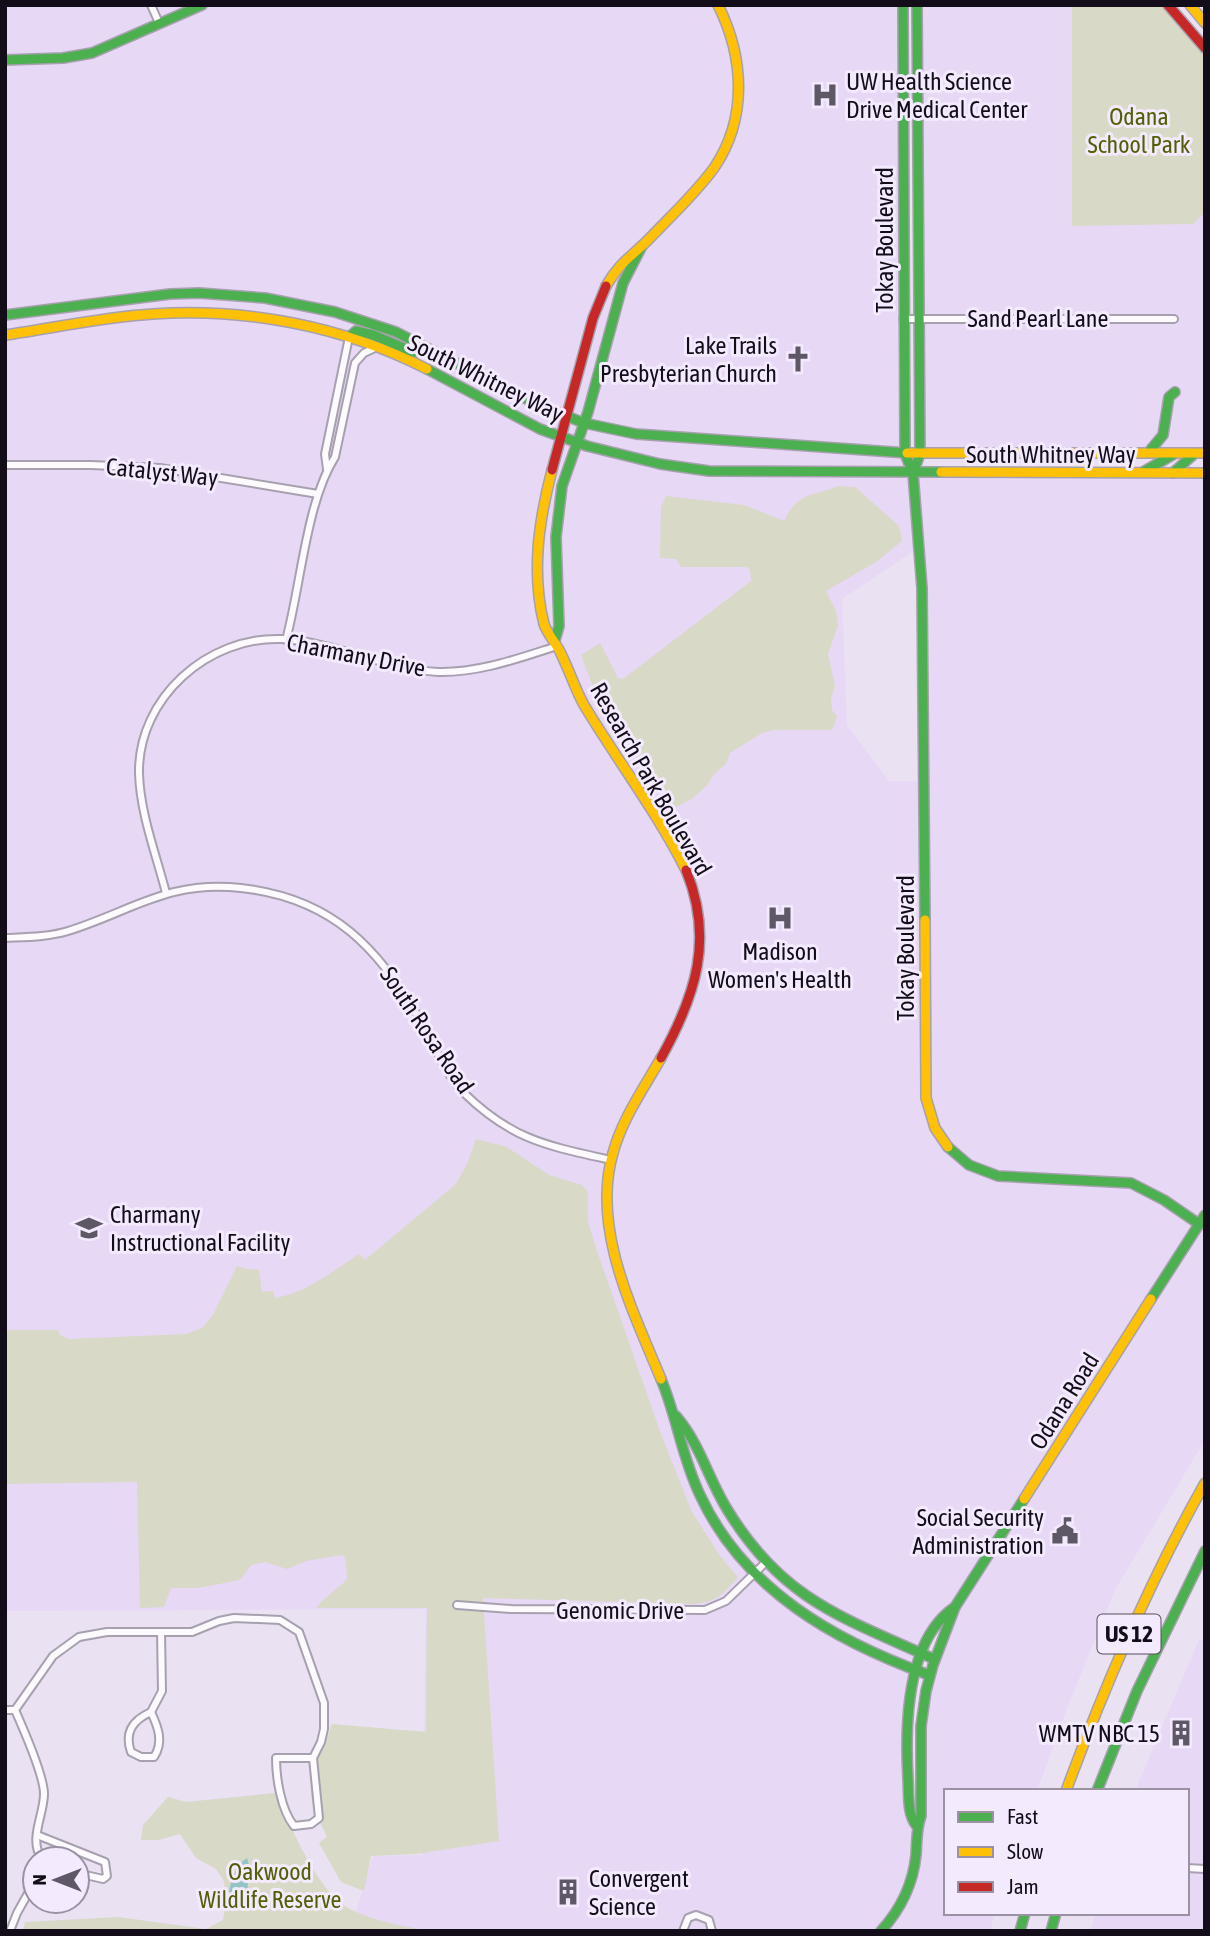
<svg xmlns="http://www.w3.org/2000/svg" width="1210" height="1936" font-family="'Asap Condensed',sans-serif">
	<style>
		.built { fill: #e7d8f6; fill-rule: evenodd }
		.green { fill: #d8d9c6 }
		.water { fill: #93c4c9 }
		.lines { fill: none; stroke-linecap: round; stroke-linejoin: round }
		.street-casing { stroke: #a7a0ae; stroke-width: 10 }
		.fast-casing { stroke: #a7a0ae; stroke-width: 12 }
		.slow-casing { stroke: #a7a0ae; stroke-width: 12 }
		.jam-casing { stroke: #a7a0ae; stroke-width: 12 }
		.street { stroke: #fcfafd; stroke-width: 6 }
		.fast { stroke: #4caf50; stroke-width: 9 }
		.slow { stroke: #ffc107; stroke-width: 9 }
		.jam { stroke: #c62828; stroke-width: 9 }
		.labels { text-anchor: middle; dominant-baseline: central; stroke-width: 6; stroke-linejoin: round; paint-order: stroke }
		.shield { fill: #f4eafe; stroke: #564f5e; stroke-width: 2 }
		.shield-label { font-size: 23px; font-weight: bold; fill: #130d19 }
		.poi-label { font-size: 24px; fill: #130d19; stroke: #f4eafe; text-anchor: start }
		.park-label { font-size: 24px; fill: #545e06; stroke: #f4eafe }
		.street-label { font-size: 24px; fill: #130d19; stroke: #f4eafe }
	</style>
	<rect width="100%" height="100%" fill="#eae1f3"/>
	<g class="built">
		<path d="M5,5h898l2,448 10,20h290v967l-89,148 -47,115 -32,88h-91v122h49l-5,18h-640l23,-75 49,-1 4,-246 -421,2zM918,548l6,233h-35l-42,-56 -5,-126zM944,1614l9,6 -28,71 -9,134 -6,-8v-128z"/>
		<path d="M917,5h155v220l120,-1 13,-12v242h-285z"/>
		<path d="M1199,1640h6v291h-114l4,-18h92v-122h-52z"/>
	</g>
	<g class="green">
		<path d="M1072,5h96l37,43v164l-12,12 -121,2z"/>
		<path d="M838,486l17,1 44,39 3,15 -26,21 -50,29 10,20 2,14 -10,29 7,32 -4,12 1,12 5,7 -5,13h-59l-11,3 -32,20 -4,11 -11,9 -8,12 -15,14 -18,9 -23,-35 -16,-17v-7l4,-5 -2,-4c-4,1 -7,2 -11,1 -15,-6 -39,-69 -45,-86l19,-12 18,35 5,1 128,-98 -1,-11 -4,-3h-65l-5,-8 -16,-1 1,-51 5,-11 78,9 40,16c15,-30 26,-23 54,-35z"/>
		<path d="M476,1139l31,8 42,28 33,10 6,7v30l8,26 65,186 31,78 28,44 18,21c-15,17 -20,24 -43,27l-212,-6 16,243 -83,13 -45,2 -7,35 -23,-9 -22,-39 8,-6 -15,-33 -2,-31 14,-26 8,-23 94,8 1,-124h-111c9,-12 21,-18 31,-29l-1,-18 -3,-6 -37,6 -19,8 -22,-7 -14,3 -11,15 -42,8h-27l-7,19 -24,1 -3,-126 -132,2v-154h53l3,6 8,3 117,-5 16,-6 11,-13 24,-49 9,3 13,1 3,22 11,-1 2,7c31,-5 58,-27 84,-44l6,6 91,-76 11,-20z"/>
		<path d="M275,1793c18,36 34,80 63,108 19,17 68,26 92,30h-407l2,-9 93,-5 88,12 17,-9 3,-18 -2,-21 -8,-12 -20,-11 -16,-24 -21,6h-18l2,-15 25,-28 18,5z"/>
	</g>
	<path class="water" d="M247,1858l2,7 -2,34 -4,4 -6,-1 -8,-10c2,-12 7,-28 18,-34z"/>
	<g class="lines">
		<g class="street-casing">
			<g id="street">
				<path d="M151,5l8,18"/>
				<path d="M903,319h271"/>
				<path d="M5,465h86l69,3 158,26"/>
				<path d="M327,469l-2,-15 24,-117"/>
				<path d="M286,640c15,-55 20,-137 49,-183l20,-94 9,-10 13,-6"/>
				<path d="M166,893c-10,-39 -26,-80 -27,-120 -1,-75 69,-137 143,-134 53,3 103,30 156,33 41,1 81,-14 119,-26"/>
				<path d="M5,938c22,-1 43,-1 63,-7 64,-20 100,-51 173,-43 92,10 139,61 182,137 12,22 23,50 41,68 48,47 84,53 147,67"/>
				<path d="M457,1605l54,4 194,1 21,-9 40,-39"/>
				<path d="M5,1710h10l38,-54 26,-19 28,-5h85l27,-11 15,-3 46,2 19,12 25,71v26l-3,13 -8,16"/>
				<path d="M15,1710c8,18 29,67 29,84 0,21 -16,46 -2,65"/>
				<path d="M151,1712c7,15 13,30 3,45h-13l-10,-5c-7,-20 2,-32 20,-40z"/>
				<path d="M151,1712l11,-21 -1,-59"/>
				<path d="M276,1758h37l6,60 -8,6 -17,2c-13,-16 -18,-48 -18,-68z"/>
				<path d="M37,1835l68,27 2,14 -4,3 -26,-6"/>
				<path d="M1187,1868l18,1"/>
				<path d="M10,1931l7,-18 18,-32"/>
				<path d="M683,1931l5,-13 8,-3 13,5 3,11"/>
			</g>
		</g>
		<g class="fast-casing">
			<g id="fast">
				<path d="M903,5l2,449 8,19 9,115 3,332"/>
				<path d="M5,60l58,-2 29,-5 110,-48"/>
				<path d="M5,315l165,-21 29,-1 66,5 70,14 61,20 138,71 50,20 52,11 271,19"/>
				<path d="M349,337l7,-6 17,4 40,17 25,2"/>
				<path d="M427,369l113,60 47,17 73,18 49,7 232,1"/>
				<path d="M1148,453l15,-18 6,-38 6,-5"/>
				<path d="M1143,472l31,-18"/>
				<path d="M913,473l7,-19 -3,-449"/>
				<path d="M1173,473l22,-20"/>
				<path d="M555,640l4,-14 -3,-89 6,-51 26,-74 35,-129 19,-37"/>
				<path d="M948,1147l21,18 29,11 133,7 33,17 35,24"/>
				<path d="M1151,1299l54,-84"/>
				<path d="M661,1379c16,38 21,79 39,116 44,95 135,146 229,180"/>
				<path d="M676,1416c24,28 32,62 51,93 55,91 117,109 207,150"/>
				<path d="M1097,1791l40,-100 68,-140"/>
				<path d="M916,1825c-9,-12 -7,-31 -8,-47 -3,-52 -2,-138 47,-171"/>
				<path d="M881,1931c20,-22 32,-46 35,-76 1,-13 0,-26 5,-39v-90l5,-35 7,-26 22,-58 69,-108"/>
				<path d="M1020,1931l5,-18"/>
				<path d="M1051,1931l5,-18"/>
			</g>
		</g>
		<g class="slow-casing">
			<g id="slow">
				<path d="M1190,5l15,18"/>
				<path d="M606,286c13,-23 25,-29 43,-47 22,-23 46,-45 65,-71 34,-50 30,-111 4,-163"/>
				<path d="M5,335c49,-7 98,-18 148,-21 94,-6 190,12 274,55"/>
				<path d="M907,453h298"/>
				<path d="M552,470c-13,50 -21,102 -8,154 3,10 14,21 18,32 8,16 13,33 22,49 33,55 73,107 102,165"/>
				<path d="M941,472l264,1"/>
				<path d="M925,920l1,178 9,30 13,19"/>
				<path d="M661,1058c-17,30 -39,61 -48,95 -22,75 20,158 48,226"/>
				<path d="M1024,1499l127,-200"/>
				<path d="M1066,1791c39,-106 83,-209 139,-308"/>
			</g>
		</g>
		<g class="jam-casing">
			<g id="jam">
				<path d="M1168,5l37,43"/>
				<path d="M552,470l41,-152 13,-32"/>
				<path d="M661,1058c35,-63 53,-119 25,-188"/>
			</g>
		</g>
		<use href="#street" class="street"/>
		<use href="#fast" class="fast"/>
		<use href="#slow" class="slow"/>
		<use href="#jam" class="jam"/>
	</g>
	<defs>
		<g id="hospital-bare" transform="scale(2.1)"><path d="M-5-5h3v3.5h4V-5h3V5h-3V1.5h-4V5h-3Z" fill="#5e5765" stroke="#f4eafe" stroke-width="2.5" paint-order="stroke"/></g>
		<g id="church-bare" transform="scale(2.1)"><path d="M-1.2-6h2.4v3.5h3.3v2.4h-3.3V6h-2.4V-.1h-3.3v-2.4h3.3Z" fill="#5e5765" stroke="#f4eafe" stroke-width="2.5" paint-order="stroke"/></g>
		<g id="university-bare" transform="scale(2.1)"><path d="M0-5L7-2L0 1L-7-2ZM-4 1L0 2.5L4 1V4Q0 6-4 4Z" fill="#5e5765" stroke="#f4eafe" stroke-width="2.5" paint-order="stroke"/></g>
		<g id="civic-bare" transform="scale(2.1)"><path d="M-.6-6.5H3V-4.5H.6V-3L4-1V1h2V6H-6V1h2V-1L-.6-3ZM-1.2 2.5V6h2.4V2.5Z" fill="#5e5765" stroke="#f4eafe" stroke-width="2.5" paint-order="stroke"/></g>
		<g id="building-bare" transform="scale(2.1)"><path d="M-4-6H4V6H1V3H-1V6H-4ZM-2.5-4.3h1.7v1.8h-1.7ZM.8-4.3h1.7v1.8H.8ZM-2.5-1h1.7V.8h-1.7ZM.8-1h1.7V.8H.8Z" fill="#5e5765" stroke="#f4eafe" stroke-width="2.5" paint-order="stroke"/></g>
	</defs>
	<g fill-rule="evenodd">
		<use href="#hospital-bare" x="825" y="95"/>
		<use href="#church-bare" x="798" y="359"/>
		<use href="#hospital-bare" x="780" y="918"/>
		<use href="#university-bare" x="89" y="1228"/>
		<use href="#civic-bare" x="1065" y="1531"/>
		<use href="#building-bare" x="1181" y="1733"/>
		<use href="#building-bare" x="568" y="1892"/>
	</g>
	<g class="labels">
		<rect class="shield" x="1097.5" y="1614.5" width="63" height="39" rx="5"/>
		<g class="shield-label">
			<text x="1129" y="1634">US 12</text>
		</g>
		<g class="poi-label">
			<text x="846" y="81">UW Health Science<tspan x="846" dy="28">Drive Medical Center</tspan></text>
			<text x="777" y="345" text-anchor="end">Lake Trails<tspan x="777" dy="28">Presbyterian Church</tspan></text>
			<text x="780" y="951" text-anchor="middle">Madison<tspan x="780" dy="28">Women's Health</tspan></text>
			<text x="110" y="1214">Charmany<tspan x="110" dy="28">Instructional Facility</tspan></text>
			<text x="1044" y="1517" text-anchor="end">Social Security<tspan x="1044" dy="28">Administration</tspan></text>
			<text x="1160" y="1733" text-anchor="end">WMTV NBC 15</text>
			<text x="589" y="1878">Convergent<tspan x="589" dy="28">Science</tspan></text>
		</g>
		<g class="park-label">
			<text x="1139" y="116">Odana<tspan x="1139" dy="28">School Park</tspan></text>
			<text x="270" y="1871">Oakwood<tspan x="270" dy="28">Wildlife Reserve</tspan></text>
		</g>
		<g class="street-label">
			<text transform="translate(884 240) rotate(-90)">Tokay Boulevard</text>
			<text x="1038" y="318">Sand Pearl Lane</text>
			<text transform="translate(486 378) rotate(26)">South Whitney Way</text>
			<text x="1051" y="454">South Whitney Way</text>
			<text transform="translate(162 472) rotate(6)">Catalyst Way</text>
			<text transform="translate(356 655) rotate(11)">Charmany Drive</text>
			<text transform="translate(651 779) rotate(60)">Research Park Boulevard</text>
			<text transform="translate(905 948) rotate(-90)">Tokay Boulevard</text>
			<text transform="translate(427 1030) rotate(56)">South Rosa Road</text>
			<text transform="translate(1064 1401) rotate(-58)">Odana Road</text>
			<text x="620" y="1610">Genomic Drive</text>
		</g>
	</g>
	<rect width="1210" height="1936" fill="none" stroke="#130d19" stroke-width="14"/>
	<rect x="944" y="1789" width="245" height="126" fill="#f4eafe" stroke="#9a92a2" stroke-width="2"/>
	<rect x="958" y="1812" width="35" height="10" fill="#4caf50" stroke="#9a92a2" stroke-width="2"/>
	<text x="1007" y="1824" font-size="21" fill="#130d19">Fast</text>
	<rect x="958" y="1847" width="35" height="10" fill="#ffc107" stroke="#9a92a2" stroke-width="2"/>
	<text x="1007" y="1859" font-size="21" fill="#130d19">Slow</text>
	<rect x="958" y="1882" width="35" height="10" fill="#c62828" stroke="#9a92a2" stroke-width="2"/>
	<text x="1007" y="1894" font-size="21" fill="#130d19">Jam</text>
	<g transform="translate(56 1880) rotate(270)"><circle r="33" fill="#f4eafe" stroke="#9a92a2" stroke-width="2"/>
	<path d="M0-5L12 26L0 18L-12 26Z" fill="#5e5765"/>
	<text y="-10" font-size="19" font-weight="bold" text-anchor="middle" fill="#130d19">N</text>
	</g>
</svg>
